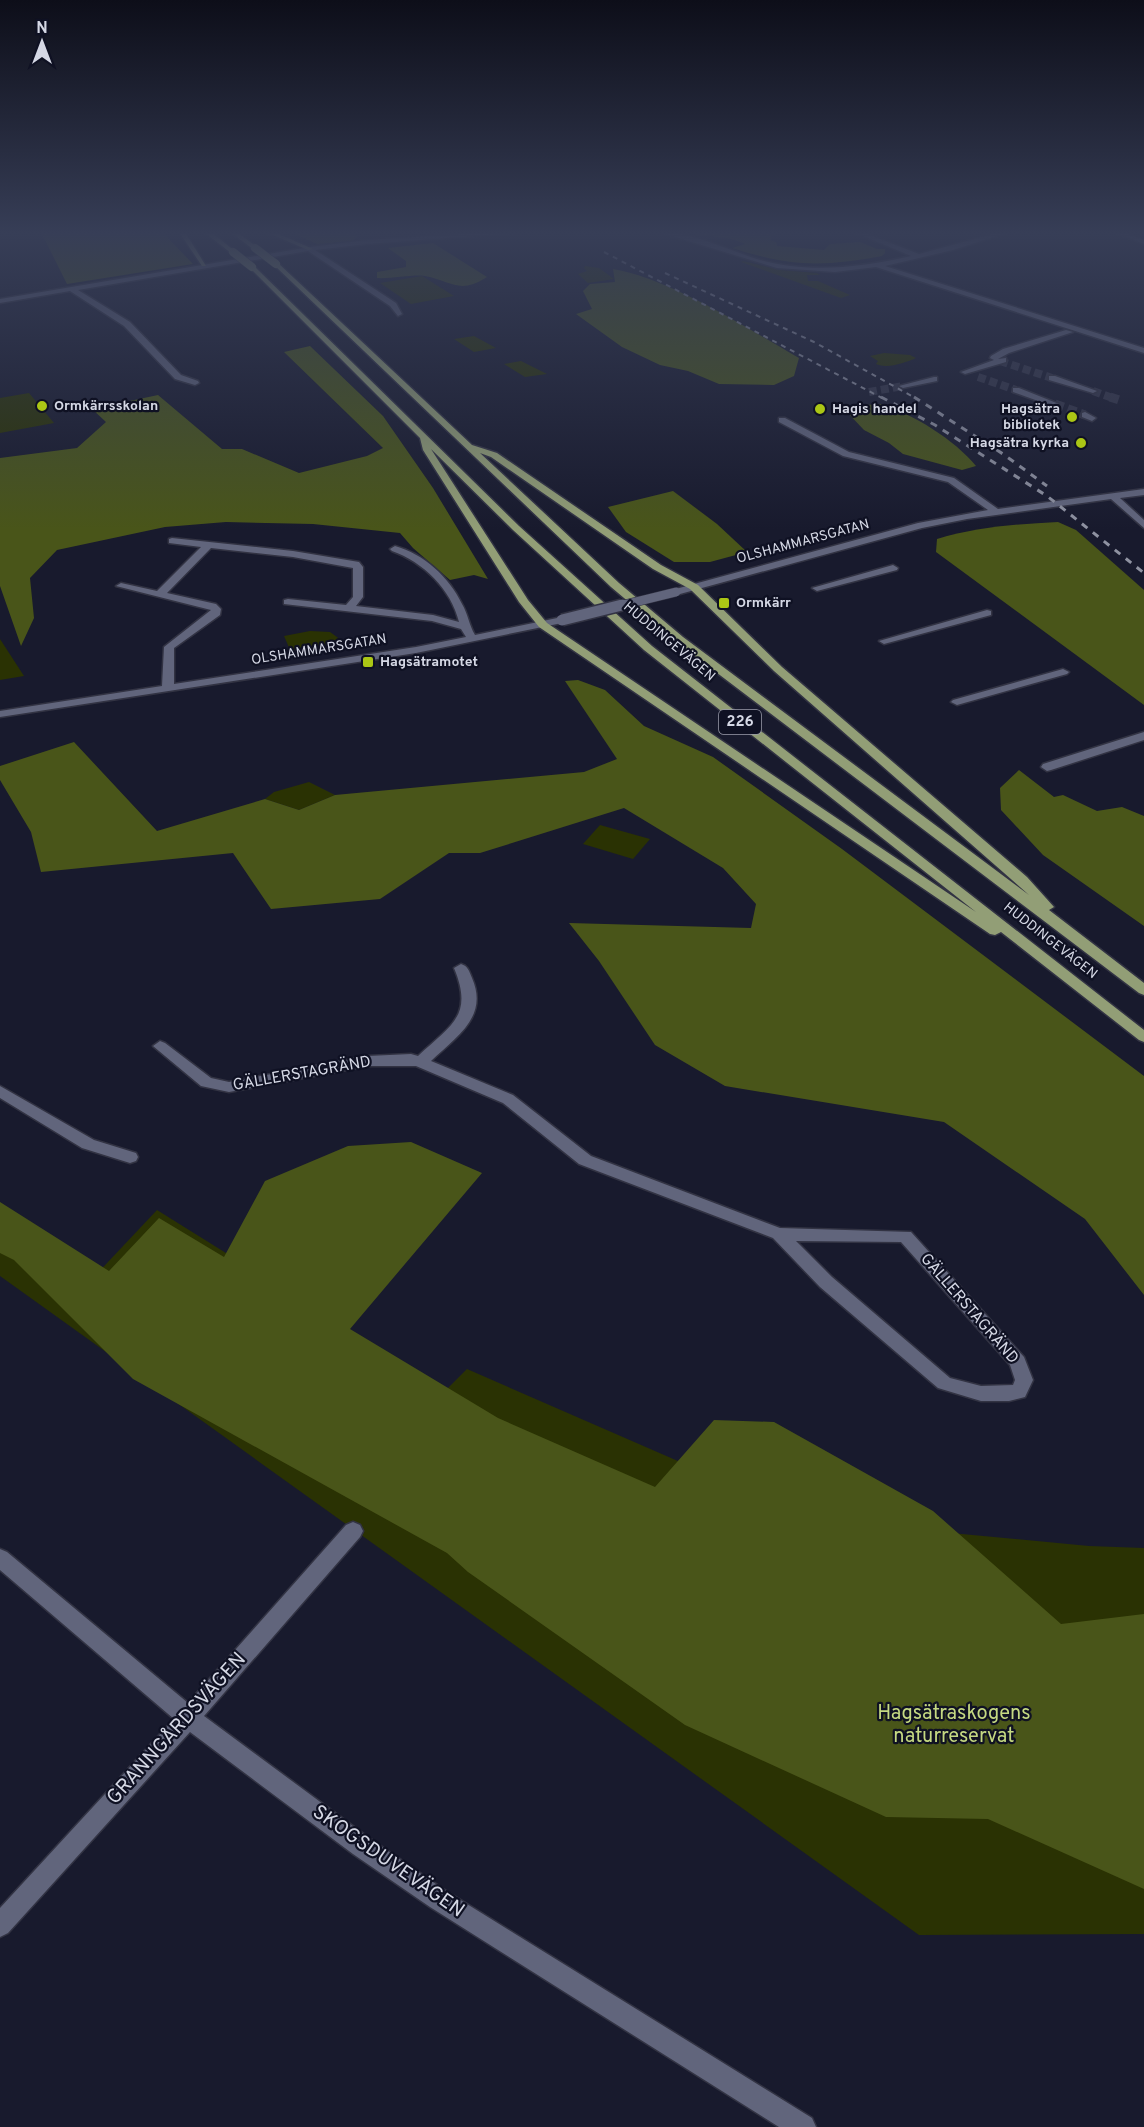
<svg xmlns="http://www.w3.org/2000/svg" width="1144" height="2127" font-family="Overpass,sans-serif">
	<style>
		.green { fill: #2a3203 }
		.forest { fill: #495519 }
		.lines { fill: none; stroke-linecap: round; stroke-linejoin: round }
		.street-tunnel-far1 { stroke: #343649; stroke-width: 8; stroke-dasharray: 8 4; stroke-linecap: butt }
		.street-tunnel { stroke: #343649; stroke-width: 9; stroke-dasharray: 9 4.5; stroke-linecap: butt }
		.street-casing { stroke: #323343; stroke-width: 3 }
		.primary-casing { stroke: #323343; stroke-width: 3 }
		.street { fill: #61657c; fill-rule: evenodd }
		.primary { fill: #929e76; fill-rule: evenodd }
		.rail-far1 { stroke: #8f92a1; stroke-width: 2; stroke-dasharray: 5 5; stroke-linecap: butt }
		.rail { stroke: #8f92a1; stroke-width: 3; stroke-dasharray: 7 7; stroke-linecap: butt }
		.street-bridge-far1-casing { stroke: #323343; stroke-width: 10; stroke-linecap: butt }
		.street-bridge-casing { stroke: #323343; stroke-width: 14; stroke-linecap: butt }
		.primary-bridge-casing { stroke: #323343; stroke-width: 9; stroke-linecap: butt }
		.street-bridge-far1 { stroke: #61657c; stroke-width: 9 }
		.street-bridge { stroke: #61657c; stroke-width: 11 }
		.primary-bridge { stroke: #929e76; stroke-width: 8 }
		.poi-dot { fill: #abc615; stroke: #0f1123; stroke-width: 2 }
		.labels { text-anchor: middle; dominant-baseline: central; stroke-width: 4.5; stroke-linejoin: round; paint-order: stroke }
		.far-poi-label { font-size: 14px; font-weight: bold; fill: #d5d8e5; stroke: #0f1123; text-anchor: start }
		.far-street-label { font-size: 14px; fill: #d5d8e5; stroke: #0f1123 }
		.shield { fill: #0f1123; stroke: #9a9cab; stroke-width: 1.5 }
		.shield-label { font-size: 15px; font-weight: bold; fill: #d5d8e5 }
		.street-label { font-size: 16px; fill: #d5d8e5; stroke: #0f1123 }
		.near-park-label { font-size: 20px; fill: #c5d982; stroke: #0f1123 }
		.near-street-label { font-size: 20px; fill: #d5d8e5; stroke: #0f1123 }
	</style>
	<rect width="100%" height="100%" fill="#181a2d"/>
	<g class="green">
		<path d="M743,261l37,9 37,3 3,2h-13l1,6h10l32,14 -9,3 -100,-36z"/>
		<path d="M585,266l14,2 15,11 -26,4 -10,-9 9,-3 -3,-3z"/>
		<path d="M422,276l32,20 -43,8 -31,-21z"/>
		<path d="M474,336l22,12 -22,4 -20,-13z"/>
		<path d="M884,353l26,2 6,3c-11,5 -29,11 -40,6l2,-3 -8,-5z"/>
		<path d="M521,361l26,13 -22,3 -21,-13z"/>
		<path d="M29,393l25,30 -54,10v-35z"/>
		<path d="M310,631l20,1 11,8 -4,6 -46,6 -7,-16z"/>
		<path d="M0,639l24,37 -24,4z"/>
		<path d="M309,782l26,13 -36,15 -34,-11 9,-7z"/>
		<path d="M600,825l50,14 -17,20 -50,-15z"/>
		<path d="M157,1210l289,180 21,-21 346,151 276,26 55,2v386l-225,1 -919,-659v-57l91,61z"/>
	</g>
	<g class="forest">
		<path d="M41,232h121l31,32 -126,20z"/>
		<path d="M291,232h60l6,4 -4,5 -36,3z"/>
		<path d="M682,232h104l-13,2 -3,6 6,2 1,4 47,4 6,-6 30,-2 17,7h8v4l-3,3c-61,11 -90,11 -150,-8l13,-4 -13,-5z"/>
		<path d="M433,243l54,34c-28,18 -35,4 -62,-1 -11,-2 -34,3 -48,2v-6l29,-5v-6l-18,-13z"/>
		<path d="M613,269c58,10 134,59 186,89l-5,18 -20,9 -55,-1 -31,-13 -28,-6 -38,-18 -46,-33 16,-5 -9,-18 7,-7 25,-2z"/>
		<path d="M310,346l73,70 50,72 55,91 -14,-4 -24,5 -37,-32 -13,-15 -87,-9 -87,-2 -61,5 -108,23 -27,28 4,40 -13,28 -21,-60v-128l77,-10 29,-26 -14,-13 66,-14 64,54h20l57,24 68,-17 16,-8 -99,-96z"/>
		<path d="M880,404c32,9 75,36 96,62l-14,4 -59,-16 -14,-11 -25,-13 -19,-20 7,-4z"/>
		<path d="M673,491l44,33 30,28 -37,10h-36l-48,-30 -18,-25z"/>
		<path d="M1058,522l18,8 68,60v115l-208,-153 1,-13c40,-12 80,-15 121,-17z"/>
		<path d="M578,680l27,10 39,36 69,31 129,92 302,227v219l-59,-76 -141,-97 -219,-36 -70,-41 -56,-84 -30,-38 182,5 5,-24 -33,-36 -99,-60 -144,45h-31l-69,46 -109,10 -38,-56 -192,19 -10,-40 -31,-52v-14l74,-24 83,89 108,-32 34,11 36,-15 249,-23 33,-13 -52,-78z"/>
		<path d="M1019,770l35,27 9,-2 34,16 25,-4 22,9v110l-101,-71 -42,-45 -1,-22z"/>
		<path d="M411,1142l71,31 -132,156 148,89 157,69 59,-67 60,2 159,89 128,113 83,-10v275l-156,-70 -102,-2 -201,-92 -217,-153 -21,-19 -314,-174 -119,-119 -14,-7v-51l109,69 50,-53 65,39 41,-76 83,-35z"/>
	</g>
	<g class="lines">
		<g class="street-tunnel-far1">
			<path d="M1000,361l52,17"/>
			<path d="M978,377l38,13"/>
			<path d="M1093,391l22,8"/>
			<path d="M869,392l34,-6"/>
		</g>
		<g class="street-tunnel">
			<path d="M1110,397l12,4"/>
			<path d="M1055,404l30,11"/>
		</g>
		<g class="street-casing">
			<g id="street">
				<path d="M494,232h31l-158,12 -52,6 81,53 6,11 -4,2 -8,-10 -82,-55 -230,39 52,32 51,53 17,6 1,2 -4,2 -20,-6 -51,-53 -54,-35 -70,12v-4l310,-52 57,-7z"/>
				<path d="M659,232c35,0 68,18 101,28 49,14 102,7 151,-4l-57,-24h8l57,22 81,-22h10l-57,18 -68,16 259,82v5l-268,-86 -41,5 -58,-4z"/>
				<path d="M1114,232h9l21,8v4z"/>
				<path d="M1066,330l7,2 -64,21 -11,6 8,-1v4l-41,12 -4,-2 33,-12 -4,-2 1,-2 12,-7z"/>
				<path d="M1049,376h6l42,15 -4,2 -44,-13z"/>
				<path d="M934,377h3v4l-34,7 -4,-2z"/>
				<path d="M1013,388h6l40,16 -7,2 -39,-14z"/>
				<path d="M1085,412l11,6 -4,3 -10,-4v-4z"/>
				<path d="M779,418h6l64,34 105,26 44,31 146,-20v6l-24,3 24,22v8l-33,-29 -144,20 -45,9 -242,66h-8v-4l246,-67 70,-13 -40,-28 -105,-26 -64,-34z"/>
				<path d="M172,538l121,13 66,11 4,5v30l-7,9 77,9 26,7c-8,-33 -36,-60 -67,-71l-2,-2 5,-3c29,8 54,31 67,58 6,10 7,21 13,31l87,-18 5,3 -5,3 -146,30 -416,64v-6l162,-25 2,-39 47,-37 -95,-24 5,-3 36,8 44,-44 -32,-4v-4zM211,548l82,9 60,11v29l-7,8 -58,-6 -4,1v4l148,17 29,8 5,8 -50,10 -242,37v-36l46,-33 1,-6 -5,-5 -49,-11z"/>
				<path d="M893,565l5,3 -1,2 -80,21 -5,-3z"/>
				<path d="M987,610l4,1v4l-107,29 -5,-3z"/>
				<path d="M1063,669l6,3 -2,2 -110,31 -6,-3 2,-2z"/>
				<path d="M1144,732v8l-93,30 -4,1 -6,-4 2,-3z"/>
				<path d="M461,964c7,2 8,7 11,14 17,39 -16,59 -41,83l82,34 78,61 189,72 131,4 113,125 9,23 -8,17 -16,4h-28l-43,-13 -118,-101 -47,-49 -194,-74 -76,-61 -87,-37h-48l-139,26 -28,-6 -48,-40 7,-5 5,2 46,35 18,4 139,-26 43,-2 7,2c33,-31 56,-40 36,-88zM796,1241l105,1 109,123 5,15 -2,5 -32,1 -31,-8 -118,-101z"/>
				<path d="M0,1086l94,54 42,13 2,4 -2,4 -6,2 -48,-15 -82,-50z"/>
				<path d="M353,1522l7,3 3,6 -3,6 -156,179 165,122 77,53 366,227 4,9h-37l-349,-220 -77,-53 -163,-122 -182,201 -8,4v-29l174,-189 -174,-149v-21l7,3 181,151 158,-178z"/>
			</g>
		</g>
		<g class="primary-casing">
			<g id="primary">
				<path d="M179,232h6l21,34h-4z"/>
				<path d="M204,232h7l25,20 -5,1z"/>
				<path d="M230,232h7l21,16 -5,1z"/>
				<path d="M266,232h8l39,17 -5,1z"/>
				<path d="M274,263h4l194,182 25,8 164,112 37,20 84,82 245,210 27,30 -5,3 95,73v12l-5,-2 -464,-352 -64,-54 -337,-322zM480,453l11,4 162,112 37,20 84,82 255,224 -346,-258 -64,-54z"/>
				<path d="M250,266h4l265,260 133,120 492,384v12l-5,-2 -138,-108 -6,3 -5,-1 -451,-307 -20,-25 -96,-152 -3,-12 -170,-170zM431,449l82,81 131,120 332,262 -429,-289 -19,-23z"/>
			</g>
		</g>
		<use href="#street" class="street"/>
		<use href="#primary" class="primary"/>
		<g class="rail-far1">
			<path d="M604,252l280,147"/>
			<path d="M665,273l149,69 103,57"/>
		</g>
		<g class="rail">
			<path d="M881,397l54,28 112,71 97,77"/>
			<path d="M914,397l89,57 44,32"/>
		</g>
		<g class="street-bridge-far1-casing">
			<path id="street-bridge-far1" d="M615,607l61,-15"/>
		</g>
		<g class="street-bridge-casing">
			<path id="street-bridge" d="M562,620l60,-15"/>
		</g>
		<g class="primary-bridge-casing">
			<g id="primary-bridge">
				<path d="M255,248l21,16"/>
				<path d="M233,252l19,15"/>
			</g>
		</g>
		<use href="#street-bridge-far1" class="street-bridge-far1"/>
		<use href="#street-bridge" class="street-bridge"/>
		<use href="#primary-bridge" class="primary-bridge"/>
	</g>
	<linearGradient id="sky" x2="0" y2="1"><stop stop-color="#0d0e19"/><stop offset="0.44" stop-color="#373e57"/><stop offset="1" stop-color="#373e57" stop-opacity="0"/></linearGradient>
	<rect width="1144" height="530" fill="url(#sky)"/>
	<g class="poi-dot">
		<circle cx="42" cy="406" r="6"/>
		<circle cx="820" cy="409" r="6"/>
		<circle cx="1072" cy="417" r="6"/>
		<circle cx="1081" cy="443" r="6"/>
		<rect x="718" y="597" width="12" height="12" rx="3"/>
		<rect x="362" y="656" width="12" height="12" rx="3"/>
	</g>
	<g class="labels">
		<g class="far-poi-label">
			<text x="54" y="406">Ormkärrsskolan</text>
			<text x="832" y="409">Hagis handel</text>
			<text x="1060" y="409" text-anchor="end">Hagsätra<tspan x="1060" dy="16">bibliotek</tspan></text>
			<text x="1069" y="443" text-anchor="end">Hagsätra kyrka</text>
			<text x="736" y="603">Ormkärr</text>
			<text x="380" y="662">Hagsätramotet</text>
		</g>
		<g class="far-street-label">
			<text transform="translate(803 542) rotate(-15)">OLSHAMMARSGATAN</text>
			<text transform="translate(669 642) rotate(40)">HUDDINGEVÄGEN</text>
			<text transform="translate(319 650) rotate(-9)">OLSHAMMARSGATAN</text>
			<text transform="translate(1050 941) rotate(38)">HUDDINGEVÄGEN</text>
		</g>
		<rect class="shield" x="719" y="710" width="42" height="24" rx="4.5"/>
		<g class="shield-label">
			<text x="740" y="722">226</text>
		</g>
		<g class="street-label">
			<text transform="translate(302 1074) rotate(-10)">GÄLLERSTAGRÄND</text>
			<text transform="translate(969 1309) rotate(49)">GÄLLERSTAGRÄND</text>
		</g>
		<g class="near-park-label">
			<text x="954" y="1714">Hagsätraskogens<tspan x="954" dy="23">naturreservat</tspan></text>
		</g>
		<g class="near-street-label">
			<text transform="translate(177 1729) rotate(-48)">GRANNGÅRDSVÄGEN</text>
			<text transform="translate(388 1862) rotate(35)">SKOGSDUVEVÄGEN</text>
		</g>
	</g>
	<g transform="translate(42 42)" stroke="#0f1123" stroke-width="4.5" paint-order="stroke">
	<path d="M0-4.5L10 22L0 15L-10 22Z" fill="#d5d8e5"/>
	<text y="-9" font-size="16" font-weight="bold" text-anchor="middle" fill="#d5d8e5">N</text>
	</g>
</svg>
